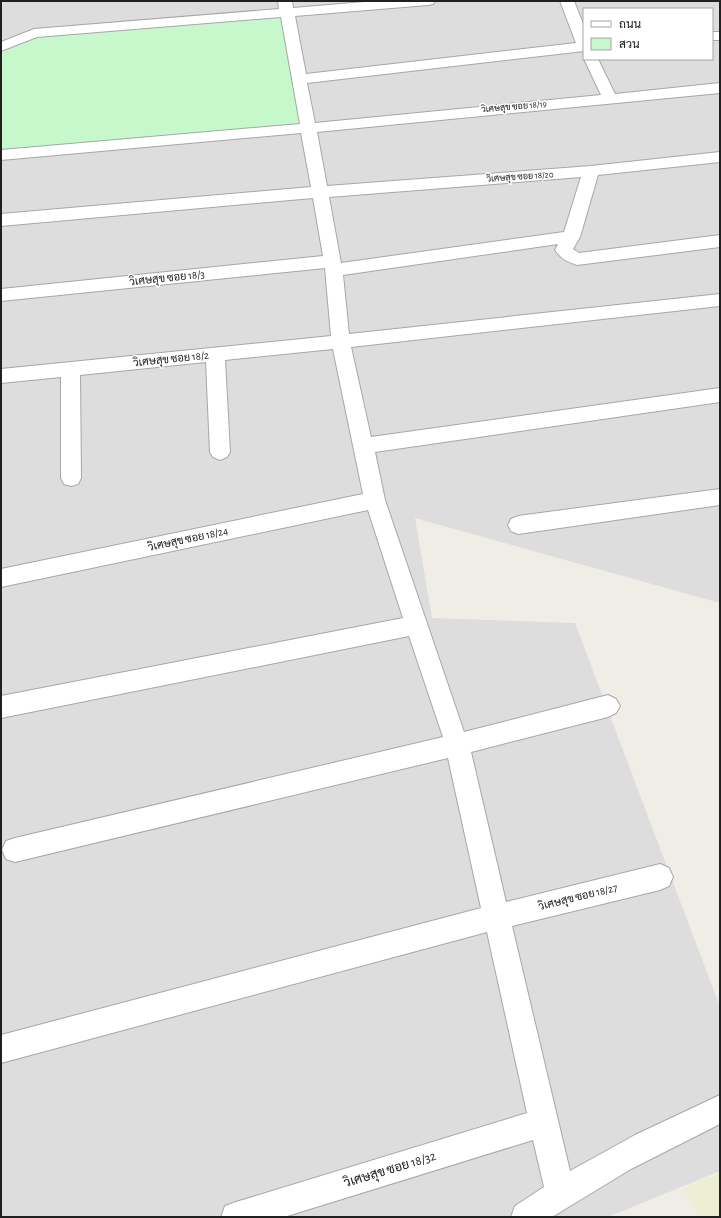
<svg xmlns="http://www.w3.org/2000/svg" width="721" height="1218" font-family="'Alegreya Sans',Sarabun,sans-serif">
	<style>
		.residential { fill: #dedddd; fill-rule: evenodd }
		.farmland { fill: #eceed3 }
		.park { fill: #c6f8cb }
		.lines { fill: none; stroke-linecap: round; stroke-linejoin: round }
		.minor-casing { stroke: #a7a7a7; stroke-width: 2 }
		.minor { fill: #fff; fill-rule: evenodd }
		.labels { text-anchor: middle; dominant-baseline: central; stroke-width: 3; stroke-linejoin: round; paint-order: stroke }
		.far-street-label { font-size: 9px; fill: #202020; stroke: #fff }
		.street-label { font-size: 11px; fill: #202020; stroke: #fff }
		.near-street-label { font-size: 13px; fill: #202020; stroke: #fff }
	</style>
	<rect width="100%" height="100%" fill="#f0ede7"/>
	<path class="residential" d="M1,1h719v602l-305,-85 17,100 143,5 145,384v164l-112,46h-607zM584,9h128v50h-128z"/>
	<path class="farmland" d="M720,1173v44h-21l-16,-29z"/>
	<path class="park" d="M287,13l21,115 -307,27v-108l33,-14z"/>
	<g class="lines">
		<g class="minor-casing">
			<g id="minor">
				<path d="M278,1h14l1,7 83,-7h59l-2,3 -5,1 -133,11 11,58 270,-31 -16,-42h14l10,25v25l-277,32 8,40 286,-28 -17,-36v-1l14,1 17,35 105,-11v10l-403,39 10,54 264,-20 129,-14v10l-122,13 -18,62 -7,12 6,4 141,-18v12l-143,18c-9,-3 -16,-6 -22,-15l3,-6 -215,31 6,59 371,-40v12l-369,41 20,90 349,-49v14l-345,50 10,48 79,232 144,-37 8,4 4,7 -4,7 -8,4 -137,35 35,150 154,-38 9,4 4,9 -4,9 -9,4 -148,36 58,245 65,-36 85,-40v29l-89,45 -79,48h-41l4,-11 29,-19 -11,-47 -249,77h-63l4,-11 11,-4 291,-89 -40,-181 -486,131v-28l480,-127 -33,-150 -433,104 -9,-3 -4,-9 4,-9 9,-3 428,-101 -34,-101 -408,82v-22l402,-78 -35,-108 -367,77v-18l362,-75 -30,-145 -108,11 5,92 -3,5 -7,3 -7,-3 -3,-5 -4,-90 -126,13 1,103 -3,6 -7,2 -7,-2 -3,-6v-101l-60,6v-14l330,-33 -6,-68 -324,33v-12l322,-33 -10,-58 -312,28v-12l310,-27 -10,-54 -300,27v-10l299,-26 -19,-107 -244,20 -36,14v-9l33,-13 245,-20zM581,177l-17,55 -223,31 -12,-66z"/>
				<rect x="712" y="32" width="8" height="8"/>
				<path d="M720,489v16l-202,29 -7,-3 -3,-6 3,-6 7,-3z"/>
			</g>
		</g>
		<use href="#minor" class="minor"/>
	</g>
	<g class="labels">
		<g class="far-street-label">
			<text transform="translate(514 107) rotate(-5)">วิเศษสุข ซอย 18/19</text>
			<text transform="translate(520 177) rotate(-4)">วิเศษสุข ซอย 18/20</text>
		</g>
		<g class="street-label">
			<text transform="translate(167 278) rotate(-6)">วิเศษสุข ซอย 18/3</text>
			<text transform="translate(171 359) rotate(-6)">วิเศษสุข ซอย 18/2</text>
			<text transform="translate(188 539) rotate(-12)">วิเศษสุข ซอย 18/24</text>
			<text transform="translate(578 897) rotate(-14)">วิเศษสุข ซอย 18/27</text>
		</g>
		<g class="near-street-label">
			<text transform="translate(390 1170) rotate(-17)">วิเศษสุข ซอย 18/32</text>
		</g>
	</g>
	<rect width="721" height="1218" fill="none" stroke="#202020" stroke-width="4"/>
	<rect x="583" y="8" width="130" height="52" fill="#ffffff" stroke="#a6a6a6"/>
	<rect x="591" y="21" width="20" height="6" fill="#ffffff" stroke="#a6a6a6"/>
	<text x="619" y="28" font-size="12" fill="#202020">ถนน</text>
	<rect x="591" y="38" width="20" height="12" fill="#c6f8cb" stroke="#a6a6a6"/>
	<text x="619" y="48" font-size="12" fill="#202020">สวน</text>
</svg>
